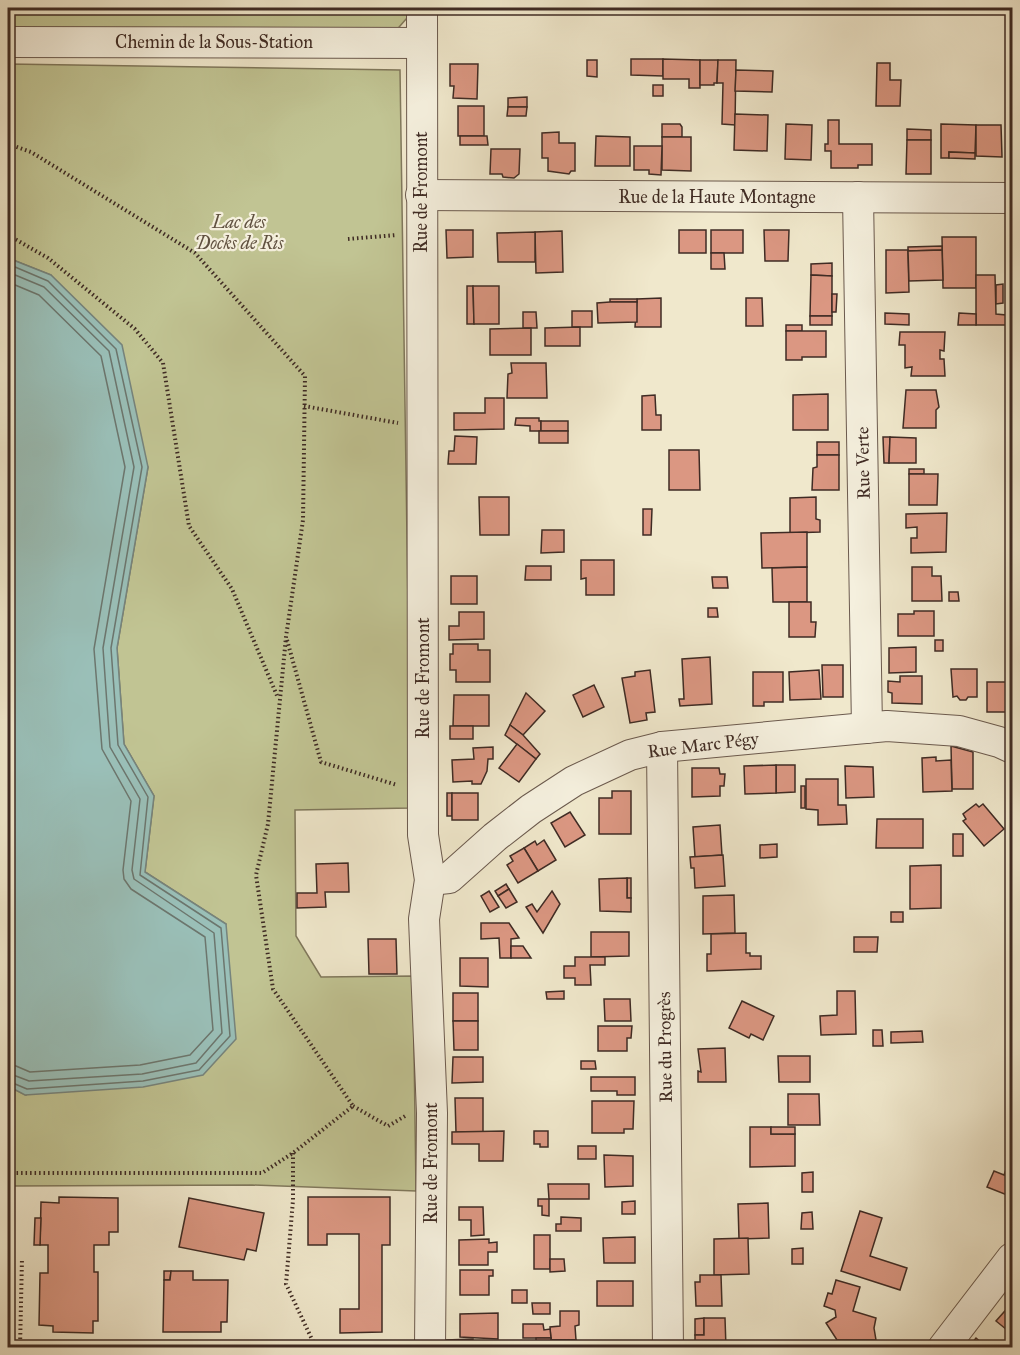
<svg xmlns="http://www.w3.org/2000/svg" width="1020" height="1355" font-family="'IM FELL Great Primer',serif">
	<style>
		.green { fill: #c1c493; stroke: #80785c; stroke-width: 1.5 }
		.water { fill: #9ac0b9; stroke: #76847d; stroke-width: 1.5 }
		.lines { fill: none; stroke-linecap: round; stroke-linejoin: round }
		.shore { stroke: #6c766e; stroke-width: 1.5 }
		.building { fill: #db9782; stroke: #3f2b24; stroke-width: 1.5 }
		.minor-casing { stroke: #6b5a4e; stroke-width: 32 }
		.path { stroke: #3f2b24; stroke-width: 4; stroke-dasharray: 1.5 3; stroke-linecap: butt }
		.minor { stroke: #f5f0de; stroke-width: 30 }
		.labels { text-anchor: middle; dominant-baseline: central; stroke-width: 4.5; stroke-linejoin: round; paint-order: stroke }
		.street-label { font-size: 18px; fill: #3f2b24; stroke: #f5f0de }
		.park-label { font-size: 18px; font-style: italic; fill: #605140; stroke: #f5f0de }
	</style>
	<rect width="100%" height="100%" fill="#f0e8cc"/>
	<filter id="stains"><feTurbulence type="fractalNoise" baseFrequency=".00333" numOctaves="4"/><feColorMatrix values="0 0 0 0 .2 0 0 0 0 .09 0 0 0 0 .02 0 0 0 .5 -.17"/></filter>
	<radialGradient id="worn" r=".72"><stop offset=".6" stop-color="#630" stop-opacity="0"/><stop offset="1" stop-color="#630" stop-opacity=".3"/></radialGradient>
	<g class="green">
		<path d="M8,8h399v10l-14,16 -385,-3z"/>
		<path d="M8,64l392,6 11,738 -116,2 1,126 25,41 92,-1 3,215 -164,-6 -244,1v-100l18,9 200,-171 -81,-52 9,-76 -30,-52 -7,-96 31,-181 -97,-192 -43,-17z"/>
	</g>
	<path class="water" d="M8,258l43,17 71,70 26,122 -31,181 7,96 30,52 -9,76 81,52 10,115 -33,36 -60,12 -118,8 -17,-9z"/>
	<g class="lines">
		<g class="shore">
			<path d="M8,264l40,17 68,68 26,118 -31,181 7,97 30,52 -8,78 81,53 9,108 -31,34 -56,11 -116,8 -19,-8"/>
			<path d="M8,272l36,15 65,64 25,116 -31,181 7,99 30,52 -8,71 2,9 80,54 8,100 -26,30 -54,11 -113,7 -21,-8"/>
			<path d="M8,282l31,13 62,61 24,111 -31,182 8,100 29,52 -8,69 1,9 7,10 74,48 8,93 -23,25 -50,10 -110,7 -14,-6 -8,-2"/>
		</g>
	</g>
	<g class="building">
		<path d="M631,59h32v17l-32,-1z"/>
		<path d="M663,59l37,1v28h-11v-9h-26z"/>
		<path d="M587,60h10v17l-10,-1z"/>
		<path d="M700,60h18l-1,23h-3v2h-14z"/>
		<path d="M718,60h18l-1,65 -13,-1 1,-41h-6z"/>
		<path d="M877,63h13v17h11l-1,26h-24z"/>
		<path d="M450,64h28l-1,35 -24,-1 1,-12h-4z"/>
		<path d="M736,70l37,1 -1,21 -37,-1z"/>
		<rect x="653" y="85" width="10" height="11"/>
		<path d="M527,97v10h-19v-9z"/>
		<rect x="458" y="106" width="26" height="30"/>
		<path d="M508,107h19l-1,9h-19z"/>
		<path d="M735,114l33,1 -1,36 -33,-1z"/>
		<path d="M828,120h11v24h33v21h-14v3h-27v-17h-6v-7h3z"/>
		<path d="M662,124h18l2,3v10h-20z"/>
		<path d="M786,124l26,1 -1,35 -26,-1z"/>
		<path d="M941,124l35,1 -1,28 -26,-1v6h-8z"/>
		<path d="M976,125h25l1,32 -26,-1z"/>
		<path d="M907,129l24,1v10h-24z"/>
		<path d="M559,132v11h16v28h-4l-2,3 -21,-3v-13h-6v-25z"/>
		<path d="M460,136h27l1,9h-28z"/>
		<path d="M596,136l34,1v29h-35z"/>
		<path d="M662,137h29v34l-29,-1z"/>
		<rect x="1010" y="137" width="2" height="27"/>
		<path d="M907,140h24v34h-25z"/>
		<path d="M634,146h28l-1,29 -12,-1v-4h-15z"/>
		<path d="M491,149h29l-1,25 -5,4 -11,-1 -1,-3h-12z"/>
		<path d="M949,152l26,1v6l-26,-1z"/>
		<path d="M446,230h27v27l-26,1z"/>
		<rect x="679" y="230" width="27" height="23"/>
		<rect x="711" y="230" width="32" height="23"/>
		<path d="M764,230h25l-1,31h-23z"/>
		<path d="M562,231l1,41 -27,1 -1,-41z"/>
		<path d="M535,232v30h-37l-1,-29z"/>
		<path d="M942,237h34v51h-33z"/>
		<path d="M942,246v4l-34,1v-4z"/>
		<path d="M886,250h22l1,42 -23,1z"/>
		<path d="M942,250l1,30 -34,1 -1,-30z"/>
		<path d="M711,253h13l1,16h-14z"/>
		<path d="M832,263v13l-21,-1v-11z"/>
		<path d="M811,275l21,1v40h-22z"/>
		<path d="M976,275h19l1,39 10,1v10h-30z"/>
		<path d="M1003,284v19l-7,1v-19z"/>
		<path d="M467,286h6l1,38h-7z"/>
		<path d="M473,286h26v38h-25z"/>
		<path d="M832,294h5l-1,18h-4z"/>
		<path d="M661,298v29h-26l2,-28z"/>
		<path d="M746,298h16l1,28h-17z"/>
		<rect x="610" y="299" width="27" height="3"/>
		<path d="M610,302h27v20l-39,1 -1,-20z"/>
		<rect x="572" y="311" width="20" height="16"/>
		<path d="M523,312h13l1,16h-14z"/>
		<path d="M885,313l24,1v11l-24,-1z"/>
		<path d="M959,313l17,1v11h-18z"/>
		<rect x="810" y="316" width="22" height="9"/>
		<rect x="786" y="325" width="16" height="6"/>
		<path d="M580,327v19h-35v-18z"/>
		<path d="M531,328v27h-41v-26z"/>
		<path d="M786,331h40v26h-24v3h-16z"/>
		<path d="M900,332h45l-1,19 -4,-1v9h4l1,17h-34l1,-9 -7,1v-23h-6z"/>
		<path d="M511,363h35l1,35h-40l1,-24 4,-1z"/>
		<path d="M906,390h30l3,17 -3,3v18h-33z"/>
		<path d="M828,394v36h-35v-35z"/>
		<path d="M655,395l1,20h5v15h-19v-34z"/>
		<path d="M485,398h19v31l-50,1v-17h31z"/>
		<path d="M516,418h23v3h2v10h-11v-5l-15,-1z"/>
		<rect x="541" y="421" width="27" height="10"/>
		<rect x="539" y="431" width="29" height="12"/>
		<path d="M455,436l22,1 -1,27h-28l1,-13h5z"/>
		<path d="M883,437h7l-1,26h-5z"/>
		<path d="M890,437l26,1v25h-27z"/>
		<rect x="817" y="442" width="22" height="13"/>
		<path d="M669,450h30l1,40h-31z"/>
		<path d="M817,455h22v35h-27l1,-22 4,-1z"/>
		<rect x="909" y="469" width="15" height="5"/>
		<path d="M909,474h29l-1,31h-28z"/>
		<path d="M479,497h30v38h-29z"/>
		<path d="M816,497v22l4,1v12l-30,1v-35z"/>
		<path d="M643,509h9l-1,26h-8z"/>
		<path d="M947,513l-1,39 -35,1v-15h6v-11l-11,1v-14z"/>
		<path d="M542,530h22v22l-23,1z"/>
		<path d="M807,532v35l-45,1 -1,-35z"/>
		<path d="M581,560h33v35h-28v-17l-5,1z"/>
		<path d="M526,566h25v14h-26z"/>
		<path d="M807,567v35h-34l-1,-34z"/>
		<path d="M912,567h20v9h9l1,25h-30z"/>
		<rect x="451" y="576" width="26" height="28"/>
		<path d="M712,577h15l1,11h-15z"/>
		<path d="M949,592h9l1,9h-10z"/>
		<path d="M789,602h22v20h5l-1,15h-26z"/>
		<path d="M708,608h9l1,9h-10z"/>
		<path d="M914,611h20v25h-36v-22h16z"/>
		<path d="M459,612h25v27l-35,1v-14h10z"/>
		<rect x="935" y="640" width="8" height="11"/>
		<path d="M453,644h25v6h12v32h-34v-12h-6v-16h3z"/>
		<path d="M916,647v25l-27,1v-25z"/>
		<path d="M710,657l2,47 -32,2 -1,-7h5l-2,-40z"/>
		<path d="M822,665h21v32h-20z"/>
		<path d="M951,669h26v28h-9l-2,3h-6l-3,-4 -4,1z"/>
		<path d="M650,670l5,42 -9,1 1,7 -17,3 -8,-45 13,-2v-4z"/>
		<path d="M819,670l2,29 -31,1 -1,-28z"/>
		<path d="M753,672h30v30h-19v4h-11z"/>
		<path d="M900,676h22v28l-30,-1v-10l-4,-1v-11l12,1z"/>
		<path d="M987,682h25v25h-5l-1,5h-19z"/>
		<path d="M594,685l10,22 -21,10 -10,-22z"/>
		<path d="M526,693l19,18 -22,24 -13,-10z"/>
		<path d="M454,695h35v31h-36z"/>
		<path d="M510,725l13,10 17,19 -4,5 -31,-24z"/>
		<rect x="450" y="726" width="23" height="13"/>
		<path d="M517,744l19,15 -17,23 -20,-14z"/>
		<path d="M951,746l22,6v37h-21z"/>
		<path d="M493,747v12h-5l-1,12 -6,13h-9v-3l-19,1 -1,-22 22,-1 -1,-11z"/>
		<path d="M936,757v4l15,-1 1,31 -29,1 -1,-34z"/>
		<path d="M776,765h19v27l-19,1z"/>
		<path d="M776,765v28l-31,1 -1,-28z"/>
		<path d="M845,766l28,1 1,30 -28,1z"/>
		<path d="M692,768h27l1,6h5l-1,12h-4v10l-28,1z"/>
		<path d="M806,779h32v26h8l1,19 -29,1v-15l-12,-1z"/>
		<rect x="801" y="786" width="4" height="22"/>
		<path d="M612,791h19v43h-32v-36h13z"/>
		<rect x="447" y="793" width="5" height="23"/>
		<rect x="452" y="793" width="26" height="27"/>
		<path d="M976,804l3,3 4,-3 21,25 -20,17 -21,-25 3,-2 -3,-5z"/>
		<path d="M570,812l15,23 -20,12 -14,-24z"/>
		<path d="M877,819h46v29h-47z"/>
		<path d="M720,825l2,30 -27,2 -2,-30z"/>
		<rect x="953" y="834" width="10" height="22"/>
		<path d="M544,840l12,20 -18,11 -14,-23 11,-7 2,4z"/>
		<path d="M777,844v13l-17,1v-13z"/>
		<path d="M524,848l14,23 -20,12 -11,-18 6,-4 -3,-5z"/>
		<path d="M723,855l2,31 -30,2 -1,-20h-3l-1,-11z"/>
		<path d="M348,863l1,29h-24l1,15 -29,1v-15h20l-1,-29z"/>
		<path d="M941,865v43l-31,1v-43z"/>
		<rect x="627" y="878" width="4" height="20"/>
		<path d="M627,878v20h4v14l-31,-1 -1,-32z"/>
		<path d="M506,884l3,5 -11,7 -3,-5z"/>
		<path d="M509,889l8,13 -11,6 -8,-12z"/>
		<path d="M489,891l10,16 -9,5 -9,-16z"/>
		<path d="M552,891l8,13 -17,29 -17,-26 6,-3 5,8z"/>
		<path d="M734,895l1,38 -32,1v-38z"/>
		<rect x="891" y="912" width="12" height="10"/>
		<path d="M481,923h28l10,15 -8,1v19h-11l-1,-20 -18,1z"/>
		<path d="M591,932h38v24l-38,1z"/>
		<path d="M746,933v20h4v3h11v13l-54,2v-17h4v-20z"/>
		<path d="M854,937h24l-1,15h-23z"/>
		<path d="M368,939h28l1,35h-28z"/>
		<path d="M511,946h12l8,12h-20z"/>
		<path d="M575,957h30v8h-15l1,20h-16v-7h-11v-12h11z"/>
		<path d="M460,958h28v29l-28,-1z"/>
		<path d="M564,991v8h-17l-1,-7z"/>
		<path d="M837,991h18l1,43 -35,1 -1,-19 17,-1z"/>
		<rect x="453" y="993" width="25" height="28"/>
		<path d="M604,999h26l1,22h-26z"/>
		<path d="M742,1001l32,15 -11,24 -12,-6 -2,4 -20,-10z"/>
		<path d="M453,1021h25v29h-24z"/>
		<path d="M598,1026h34l-1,12h-4v13h-29z"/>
		<path d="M873,1030h9l1,16h-10z"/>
		<path d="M922,1031l1,11 -32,1v-11z"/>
		<path d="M725,1048l1,34h-28v-11l3,1 -3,-23z"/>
		<path d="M778,1056h32v26h-31z"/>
		<path d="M453,1057h30v25l-31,1z"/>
		<path d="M581,1061h14l1,8h-15z"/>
		<path d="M591,1077h44v18h-18v-4h-26z"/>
		<path d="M788,1094h31l1,31h-32z"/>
		<path d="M455,1098h28v34h-27z"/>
		<path d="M592,1101h42l-1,28h-9v4h-32z"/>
		<path d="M750,1127h21v7h24v32l-45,1z"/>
		<rect x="771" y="1127" width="24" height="7"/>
		<path d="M504,1131l-1,30h-24v-17h-27v-12z"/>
		<path d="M534,1131h14v16h-8v-3h-6z"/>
		<rect x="578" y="1146" width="18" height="13"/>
		<path d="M1012,1152v16l-3,9 -5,-2z"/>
		<path d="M604,1155l29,1v30l-28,1z"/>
		<path d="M1012,1168v29l-25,-10 7,-16 15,6z"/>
		<path d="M813,1172v20h-11v-19z"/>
		<path d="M548,1184h41v15h-40z"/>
		<path d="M59,1197l59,1v34h-9v13h-15v27h4v49h-5v12l-40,-1v-6l-14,-1 1,-52h8v-28h-8l1,-43 18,1z"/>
		<path d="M308,1197h82v48h-8v87l-42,1v-24h19v-75h-32v11h-19z"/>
		<path d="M189,1198l75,15 -8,38 -9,-2 -3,11 -65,-13z"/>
		<path d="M538,1199h11v17l-7,-1v-9h-4z"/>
		<path d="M635,1201v13h-13v-12z"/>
		<path d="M768,1203l1,35 -30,1 -1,-35z"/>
		<path d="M459,1207h24l1,28 -13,1v-16h-12z"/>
		<path d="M860,1211l22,7 -12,38 37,12 -7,22 -59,-19z"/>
		<path d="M812,1212l1,17h-12l1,-16z"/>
		<path d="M561,1217l20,1v13h-25v-7h5z"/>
		<path d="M35,1218h6l-1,27h-6z"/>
		<rect x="534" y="1235" width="16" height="34"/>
		<path d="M635,1237v26h-31l-1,-25z"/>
		<path d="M748,1238l1,36 -35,1v-36z"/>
		<path d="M489,1239v4l8,-1v10h-9v13h-29v-25z"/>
		<path d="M803,1248v16h-11v-15z"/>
		<path d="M550,1259h14l1,12 -15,1z"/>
		<path d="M460,1270h33v6h-4v19h-29z"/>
		<path d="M164,1271h7l-1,9h-6z"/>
		<path d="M171,1271h22v9h35l-1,42h-6v10h-58l1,-52h6z"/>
		<path d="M700,1275h21l1,31h-26l-1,-24h5z"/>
		<path d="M836,1280l24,7 -7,24 23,7 -2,10 2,12h-39l-11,-17 10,-6 -1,-7 -11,-4 4,-13 4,1z"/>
		<rect x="597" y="1281" width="36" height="25"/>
		<rect x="512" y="1290" width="15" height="13"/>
		<path d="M532,1303h18v11h-17z"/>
		<path d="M1012,1303v31l-16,-13z"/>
		<path d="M560,1311h19v14l-4,1 1,14h-25l-1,-13 10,-1z"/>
		<path d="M498,1313v26l-38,-2v-23z"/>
		<path d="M704,1318v17h-9v-16z"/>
		<path d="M704,1318h21l1,30h-31v-13h9z"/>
		<path d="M523,1324h20l1,6 6,-1 1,9h-28z"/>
		<rect x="536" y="1338" width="15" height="10"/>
		<path d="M976,1338l12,10h-20z"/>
		<path d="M473,1339v9h-27v-8z"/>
		<rect x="551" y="1340" width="25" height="8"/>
		<rect x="811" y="1342" width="25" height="6"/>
		<rect x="772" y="1343" width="13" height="5"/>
	</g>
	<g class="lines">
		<g class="minor-casing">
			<g id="minor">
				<path d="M422,8l1,827 7,45 -6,39 8,194 -2,235"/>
				<path d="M8,42l413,1"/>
				<path d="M421,195l591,3"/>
				<path d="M858,197l9,531"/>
				<path d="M662,747l6,601"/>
				<path d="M430,880l19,-2 46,-41 36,-28 43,-28 56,-26 32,-8 225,-21 72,5 40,11 13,6"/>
				<path d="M943,1348l69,-90"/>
			</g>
		</g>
		<g class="path">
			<path d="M8,144l23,8 164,101 110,123 -2,144 -17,117 -18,187 -12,51 17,114 80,117 -60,47 -31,20h-254"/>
			<path d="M8,235l40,23 87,71 28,34 26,163 43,63 46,109"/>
			<path d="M348,239l48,-4"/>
			<path d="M304,406l94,17"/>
			<path d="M287,640l34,122 76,23"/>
			<path d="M353,1106l35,20 19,-11"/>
			<path d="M293,1153v47l-7,84 30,64"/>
			<path d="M20,1348l2,-90"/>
		</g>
		<use href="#minor" class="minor"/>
	</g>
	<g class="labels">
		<g class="street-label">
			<text x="214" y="42">Chemin de la Sous-Station</text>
			<text transform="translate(421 192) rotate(-90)">Rue de Fromont</text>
			<text x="717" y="197">Rue de la Haute Montagne</text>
			<text transform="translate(863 463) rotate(-91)">Rue Verte</text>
			<text transform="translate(423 678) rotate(-90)">Rue de Fromont</text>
			<text transform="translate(703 745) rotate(-7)">Rue Marc Pégy</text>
			<text transform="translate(665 1047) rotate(-91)">Rue du Progrès</text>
			<text transform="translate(431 1163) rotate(-90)">Rue de Fromont</text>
		</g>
		<g class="park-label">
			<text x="239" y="222">Lac des<tspan x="239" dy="21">Docks de Ris</tspan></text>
		</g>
	</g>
	<rect width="1020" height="1355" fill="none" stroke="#f0e8cc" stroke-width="30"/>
	<rect x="9" y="9" width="1002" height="1337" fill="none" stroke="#3f2b24" stroke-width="3"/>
	<rect x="15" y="15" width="990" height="1325" fill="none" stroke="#3f2b24" stroke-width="1.5"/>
	<rect width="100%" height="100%" filter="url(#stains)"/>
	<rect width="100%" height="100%" fill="url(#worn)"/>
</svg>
